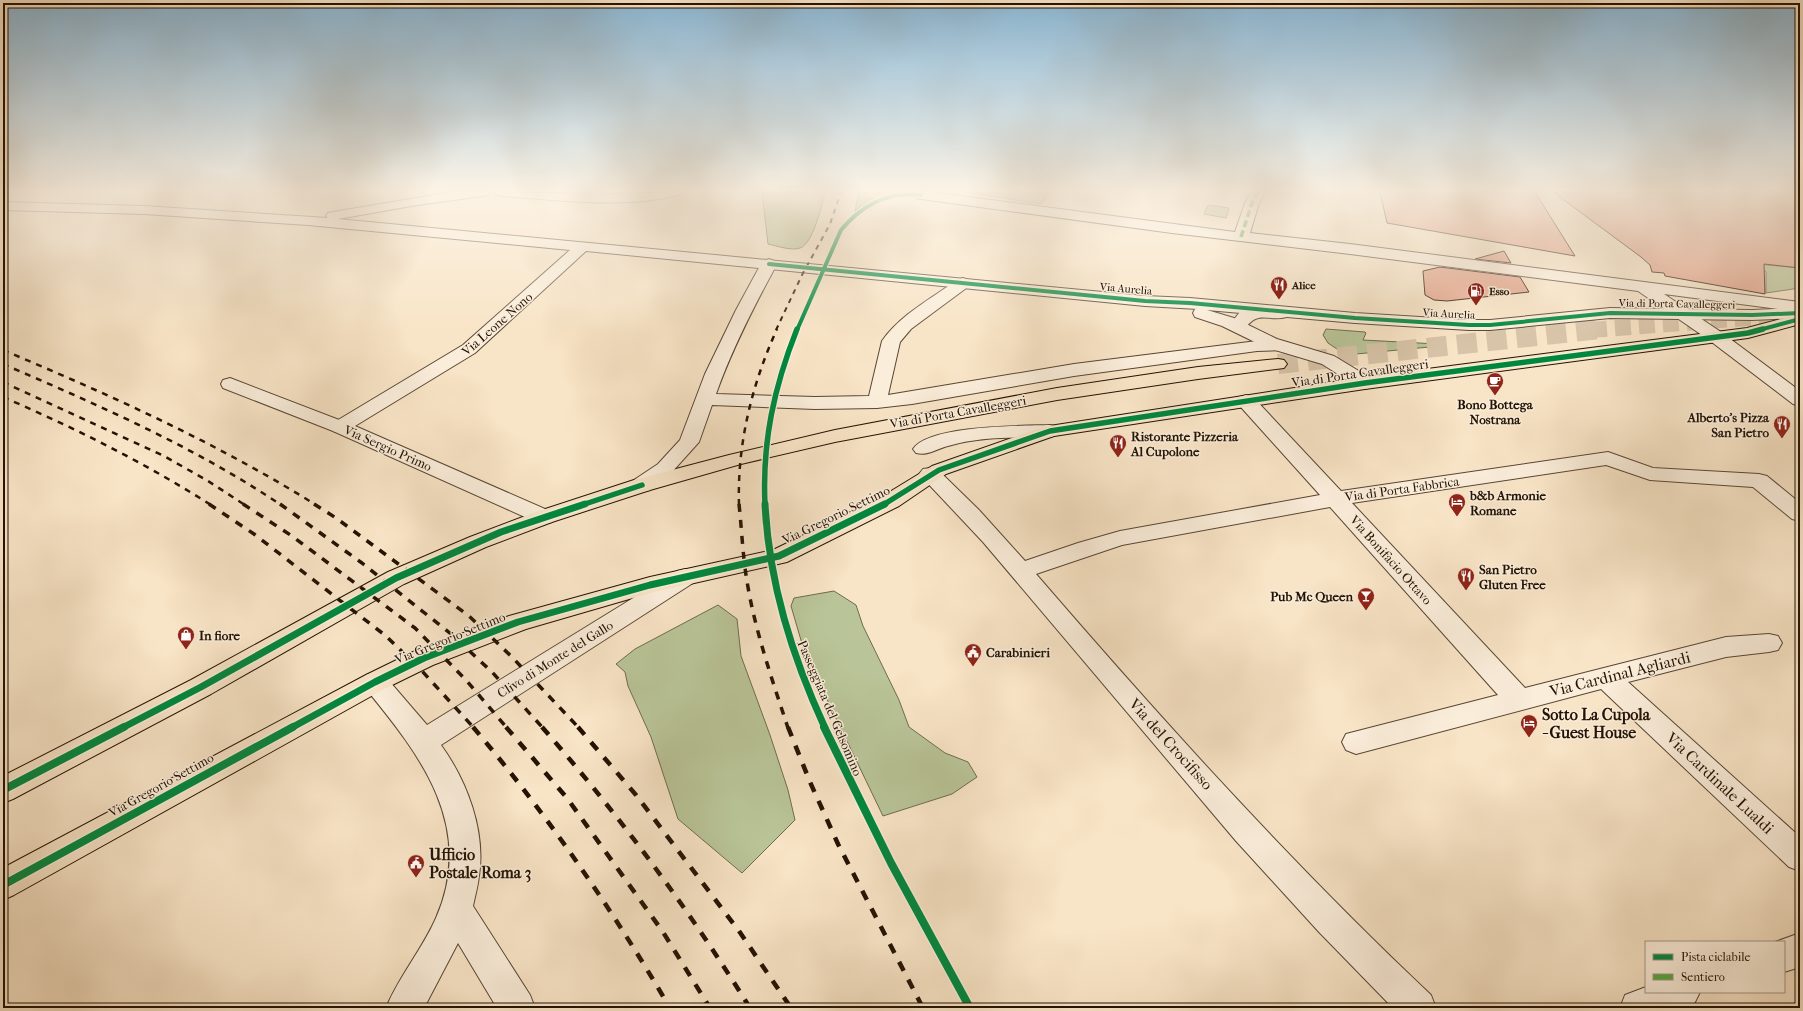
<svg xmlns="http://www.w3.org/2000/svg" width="1803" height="1011" font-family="'IM FELL French Canon',serif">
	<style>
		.green { fill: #b9c598; stroke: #6e6c4e }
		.building { fill: #e7a58b; stroke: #231203 }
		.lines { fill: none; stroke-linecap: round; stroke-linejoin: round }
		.primary-tunnel-far1 { stroke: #d8c4a9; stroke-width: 16; stroke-dasharray: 16 8; stroke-linecap: butt }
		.primary-tunnel { stroke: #d8c4a9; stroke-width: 20; stroke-dasharray: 20 10; stroke-linecap: butt }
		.minor-casing { stroke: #584634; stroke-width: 2 }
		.tertiary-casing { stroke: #584634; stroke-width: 2 }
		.primary-casing { stroke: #231203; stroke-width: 2 }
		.minor { fill: #faedda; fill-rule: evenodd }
		.tertiary { fill: #faedda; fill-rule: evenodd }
		.primary { fill: #f8e4c6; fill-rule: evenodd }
		.rail-far3 { stroke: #231203; stroke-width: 2; stroke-dasharray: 5 5; stroke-linecap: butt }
		.rail-far2 { stroke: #231203; stroke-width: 2.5; stroke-dasharray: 6 6; stroke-linecap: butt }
		.rail-far1 { stroke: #231203; stroke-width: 3.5; stroke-dasharray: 8 8; stroke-linecap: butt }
		.rail { stroke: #231203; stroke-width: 4.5; stroke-dasharray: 10 10; stroke-linecap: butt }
		.quiet { stroke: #53a840; stroke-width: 3.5; stroke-dasharray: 7 3.5; stroke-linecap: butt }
		.cycleway-far3-casing { stroke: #faedda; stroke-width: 5.5 }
		.cycleway-far2-casing { stroke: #faedda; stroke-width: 8 }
		.cycleway-far1-casing { stroke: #faedda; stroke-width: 10 }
		.cycleway-casing { stroke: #faedda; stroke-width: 11 }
		.cycleway-far3 { stroke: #00873e; stroke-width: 4 }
		.cycleway-far2 { stroke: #00873e; stroke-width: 5.5 }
		.cycleway-far1 { stroke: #00873e; stroke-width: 7 }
		.cycleway { stroke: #00873e; stroke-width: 8 }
		.labels { text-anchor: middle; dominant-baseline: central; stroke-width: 3; stroke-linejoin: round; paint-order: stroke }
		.far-poi-label { font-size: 11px; font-weight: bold; fill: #231203; stroke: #faedda; text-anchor: start }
		.far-street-label { font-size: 11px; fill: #231203; stroke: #faedda }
		.street-label { font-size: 13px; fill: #231203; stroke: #faedda }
		.poi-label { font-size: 13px; font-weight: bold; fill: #231203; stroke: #faedda; text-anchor: start }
		.near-street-label { font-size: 16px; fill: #231203; stroke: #faedda }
		.near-poi-label { font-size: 16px; font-weight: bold; fill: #231203; stroke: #faedda; text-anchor: start }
	</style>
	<rect width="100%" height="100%" fill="#f8e4c6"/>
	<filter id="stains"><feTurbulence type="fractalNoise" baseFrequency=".005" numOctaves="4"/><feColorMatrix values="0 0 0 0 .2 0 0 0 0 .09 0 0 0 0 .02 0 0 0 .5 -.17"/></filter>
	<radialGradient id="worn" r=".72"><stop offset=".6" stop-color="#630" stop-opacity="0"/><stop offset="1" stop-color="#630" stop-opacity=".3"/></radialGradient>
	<g class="green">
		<path d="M762,192h63c-3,13 -12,52 -25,56 -9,3 -23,-2 -32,-4z"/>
		<path d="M859,192h26l-18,9 -12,10z"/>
		<path d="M965,192h85l-9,12z"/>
		<path d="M1208,205l21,3 -3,10 -22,-4z"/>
		<path d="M1758,264l42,4v20l-34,5v-21z"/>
		<path d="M1326,329l39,3 1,1 -3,7 75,4 2,2 -84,8 -19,-5 -9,-6 -5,-8z"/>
		<path d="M834,591l22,14 7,21 36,74 10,27 36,26 23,9 9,15 -25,17 -69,22 -78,-162 -14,-48 3,-8z"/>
		<path d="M718,605l19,14 4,37 29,79 18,55 7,30 -53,53 -64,-54 -27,-82 -23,-51 -3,-14 -9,-8 19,-15z"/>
	</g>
	<g class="building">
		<path d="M1380,192h155l40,64 -188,-33z"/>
		<path d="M1553,192h247v76l-36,-4 1,30 -100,-18 -1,-3 -12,-1 -2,-7 -9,-8z"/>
		<path d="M1504,251l7,12 -36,-4z"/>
		<path d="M1440,267l80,10 9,15 -82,9 -13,-1 -9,-5 -2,-24z"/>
	</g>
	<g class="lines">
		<path class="primary-tunnel-far1" d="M1591,330l209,-16"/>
		<path class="primary-tunnel" d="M1278,364l323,-35"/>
		<g class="minor-casing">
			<g id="minor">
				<path d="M916,192h14l305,40 10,-29 6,-11h14l-6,11 -9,30 100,11 450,58v10l-136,-18 57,38 79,59v15l-7,-2 -84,-64 -71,-49 -288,-37 -178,-21 -251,-34 -5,-1 -2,-3z"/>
				<path d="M769,259l5,2 3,3c-23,42 -45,85 -61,130l99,3 54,-1 13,-55c18,-26 50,-43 75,-61l6,-2 6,2 2,3 -2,3 -58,43 -11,13 -12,53 186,-31 183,-23 28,1 3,4 -3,4 -28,1 -183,25 -162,28 -35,4 -62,1 -103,-4 -13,37 -27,30 -22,18 -8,2 -8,-2 -3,-5 3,-5 24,-16 22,-24 25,-66 31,-64 25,-46 3,-3z"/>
				<path d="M1256,308l31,1 2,4 -2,4c-20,5 -29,-8 -43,13l-6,1 -6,-1 -3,-4 10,-13z"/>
				<path d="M230,378l117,45 3,4 -3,4 -7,2 -7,-2 -110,-43 -2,-4 2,-4z"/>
				<path d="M1246,395l7,2 88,94 267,-39 45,16 106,6 8,2 33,27v18l-8,-2 -39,-32 -103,-7 -44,-15 -254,38 173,185 201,-51 43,-3 9,2 4,7 -4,7 -9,2 -43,5 -98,25 172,155v34l-11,-4 -188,-178 -245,65 -10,-4 -4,-8 4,-8 152,-39 -168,-188 -208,38 -86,29c126,146 255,289 395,421l5,13h-43l-74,-76 -83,-91 -253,-299 -64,-68 4,-5 7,-1 7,1 42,41 46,51 53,-18 42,-12 200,-36 -81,-90 -3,-4 3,-4z"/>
				<path d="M1050,425l7,2 3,4 -3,4 -7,2c-34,1 -69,-1 -102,9 -12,3 -20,10 -32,7l-3,-4c16,-24 109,-23 137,-24z"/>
				<path d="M685,569l8,2 4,6 -4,6 -252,162c26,36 45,86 38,131 -1,10 -4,20 -6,30l57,89 5,13h-38l-39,-65 -34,65h-38c13,-32 36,-58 50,-90 40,-91 -15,-162 -70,-229l-4,-7 4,-7 9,-3 9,3 43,50 250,-154z"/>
				<path d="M1800,933v34l-16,5v-30h-9z"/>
				<path d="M1646,987v5h54l-6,12 -8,4h-66l5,-13z"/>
			</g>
		</g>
		<g class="tertiary-casing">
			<g id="tertiary">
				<path d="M452,192h38l-2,3 -5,1 -66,9 -79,14 807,77 45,2 165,15 114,7h21l120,-12 142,2 48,-2v10l-48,2 -142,-2 -120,12h-21l-114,-7 -148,-13 27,8 43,21 57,17 38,23 2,4 -2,4 -7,2 -7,-2 -36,-23 -57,-17 -43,-21 -27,-9 -2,-4 2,-4h3l-53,-3 -559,-55 -111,102 -120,73 197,86 3,5 -3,5 -8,2 -8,-2 -203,-91 -3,-4 3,-4 130,-78 107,-95 -262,-25 -164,-11 -141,-4v-8l141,4 184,12 -2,-2 2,-3 5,-1z"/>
				<path d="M495,192l116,2 71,-2 -2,3c-58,14 -120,5 -178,1l-5,-1z"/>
			</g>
		</g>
		<g class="primary-casing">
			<g id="primary">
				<path d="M1800,314v10l-52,14 -383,51 -311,47 -108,38 -47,32 -112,56 -137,31 -124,36 -93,36 -49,24 -370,206 -11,5v-32l363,-193 49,-24 94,-35 141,-39 123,-27 110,-54 49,-30 111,-39 322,-50 382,-49z"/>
				<path d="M1278,359l6,1 3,4 -3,4 -86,11 -141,21 -222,42 -94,22 -91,26 -98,32 -66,25 -82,37 -193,110 -198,105 -10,4v-27l188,-96 197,-108 82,-35 66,-25 98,-32 95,-25 106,-25 222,-42 141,-21z"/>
			</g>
		</g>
		<use href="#minor" class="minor"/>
		<use href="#tertiary" class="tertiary"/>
		<use href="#primary" class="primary"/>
		<path class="rail-far3" d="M776,330l26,-55 28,-51 11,-32"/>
		<g class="rail-far2">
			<path d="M3,350c107,45 214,93 313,155"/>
			<path d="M3,364c95,41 192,83 278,141"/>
			<path d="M3,382l161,74 44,25 37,24"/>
			<path d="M3,397c72,31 142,66 208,108"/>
			<path d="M739,505c-2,-61 13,-121 38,-176"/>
		</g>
		<g class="rail-far1">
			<path d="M209,504l45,30 132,102 36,35 52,57"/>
			<path d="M243,504l49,32 123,92 51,52 41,48"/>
			<path d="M280,504l82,59 89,71 41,38 51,56"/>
			<path d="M314,504l22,14 133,98 43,41 67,71"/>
			<path d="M739,504c2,18 3,37 5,55 6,58 26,114 44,169"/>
		</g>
		<g class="rail">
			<path d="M473,727c74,87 139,182 197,281"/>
			<path d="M506,727l61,71 96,134 47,76"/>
			<path d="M542,727c77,88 146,181 208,281"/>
			<path d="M578,727l58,68 103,136 52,77"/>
			<path d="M788,727l22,55 28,62 85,164"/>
		</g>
		<path class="quiet" d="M1241,237l11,-34 6,-11"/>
		<g class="cycleway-far3-casing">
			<g id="cycleway-far3">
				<path d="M769,264l376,37 45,2 165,15 114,7h21l120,-12 142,2 48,-2"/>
				<path d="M797,330l44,-100c21,-25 48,-39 80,-35"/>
				<path d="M1759,330l41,-11"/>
			</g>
		</g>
		<g class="cycleway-far2-casing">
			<g id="cycleway-far2">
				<path d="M582,505l60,-20"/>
				<path d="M765,505c-3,-63 9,-118 32,-176"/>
				<path d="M883,505l56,-35 111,-39 315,-48 383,-50 15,-4"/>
			</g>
		</g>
		<g class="cycleway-far1-casing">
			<g id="cycleway-far1">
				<path d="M765,504c4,79 27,152 60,224"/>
				<path d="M122,728l79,-41 195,-109 105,-46 84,-28"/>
				<path d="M291,728l84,-46 49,-24 94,-36 132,-37 129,-29 106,-52"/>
			</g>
		</g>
		<g class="cycleway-casing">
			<g id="cycleway">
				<path d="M824,727l67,136 79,145"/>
				<path d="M3,790l121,-63"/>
				<path d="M3,885l290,-158"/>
			</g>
		</g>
		<use href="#cycleway-far3" class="cycleway-far3"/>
		<use href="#cycleway-far2" class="cycleway-far2"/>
		<use href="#cycleway-far1" class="cycleway-far1"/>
		<use href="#cycleway" class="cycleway"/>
	</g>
	<linearGradient id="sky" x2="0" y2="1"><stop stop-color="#8bb8d6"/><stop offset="0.57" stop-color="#fcf3e5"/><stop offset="1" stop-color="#fcf3e5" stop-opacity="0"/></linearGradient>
	<rect width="1803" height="334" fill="url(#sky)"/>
	<defs>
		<g id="restaurant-pin" transform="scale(0.9)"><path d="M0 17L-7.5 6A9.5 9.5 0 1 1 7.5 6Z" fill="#8f2418" stroke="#faedda"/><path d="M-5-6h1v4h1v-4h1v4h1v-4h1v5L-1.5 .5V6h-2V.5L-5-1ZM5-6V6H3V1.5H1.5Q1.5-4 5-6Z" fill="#fff"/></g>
		<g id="fuel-pin" transform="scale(0.9)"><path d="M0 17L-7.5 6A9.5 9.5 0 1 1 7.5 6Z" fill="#8f2418" stroke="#faedda"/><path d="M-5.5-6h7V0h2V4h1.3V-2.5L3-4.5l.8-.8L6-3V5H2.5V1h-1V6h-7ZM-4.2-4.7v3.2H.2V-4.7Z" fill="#fff"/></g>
		<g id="cafe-pin" transform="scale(0.9)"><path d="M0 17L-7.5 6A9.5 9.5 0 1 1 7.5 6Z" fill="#8f2418" stroke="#faedda"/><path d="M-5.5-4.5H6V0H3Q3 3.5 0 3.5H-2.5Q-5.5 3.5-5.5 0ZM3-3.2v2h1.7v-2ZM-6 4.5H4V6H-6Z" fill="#fff"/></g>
		<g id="hotel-pin" transform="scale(0.9)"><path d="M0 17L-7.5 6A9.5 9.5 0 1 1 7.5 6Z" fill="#8f2418" stroke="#faedda"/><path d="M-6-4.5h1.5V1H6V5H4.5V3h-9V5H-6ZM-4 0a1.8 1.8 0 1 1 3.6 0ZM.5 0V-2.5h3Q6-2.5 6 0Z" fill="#fff"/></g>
		<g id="bar-pin" transform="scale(0.9)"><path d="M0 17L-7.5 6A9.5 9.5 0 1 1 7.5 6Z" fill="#8f2418" stroke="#faedda"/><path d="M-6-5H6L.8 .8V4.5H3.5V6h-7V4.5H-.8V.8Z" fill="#fff"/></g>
		<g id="shop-pin" transform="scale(0.9)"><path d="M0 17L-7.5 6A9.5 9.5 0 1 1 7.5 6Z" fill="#8f2418" stroke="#faedda"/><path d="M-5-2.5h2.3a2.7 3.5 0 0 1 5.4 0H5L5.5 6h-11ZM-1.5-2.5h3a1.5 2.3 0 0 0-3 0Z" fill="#fff"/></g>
		<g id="civic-pin" transform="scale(0.9)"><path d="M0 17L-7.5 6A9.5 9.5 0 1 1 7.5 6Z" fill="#8f2418" stroke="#faedda"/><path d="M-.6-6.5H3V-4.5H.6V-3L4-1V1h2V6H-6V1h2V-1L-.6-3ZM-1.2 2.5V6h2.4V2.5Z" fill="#fff"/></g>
	</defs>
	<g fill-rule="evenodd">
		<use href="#restaurant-pin" x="1279" y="285"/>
		<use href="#fuel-pin" x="1476" y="291"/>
		<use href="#cafe-pin" x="1495" y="381"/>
		<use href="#restaurant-pin" x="1782" y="424"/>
		<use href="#restaurant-pin" x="1118" y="443"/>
		<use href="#hotel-pin" x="1457" y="502"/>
		<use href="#restaurant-pin" x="1466" y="576"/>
		<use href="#bar-pin" x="1366" y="596"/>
		<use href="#shop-pin" x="186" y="635"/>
		<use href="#civic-pin" x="973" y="652"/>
		<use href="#hotel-pin" x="1529" y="723"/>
		<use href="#civic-pin" x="416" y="863"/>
	</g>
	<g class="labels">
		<g class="far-poi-label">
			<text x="1292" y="285">Alice</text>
			<text x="1489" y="291">Esso</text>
		</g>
		<g class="far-street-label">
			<text transform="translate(1126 289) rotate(5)">Via Aurelia</text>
			<text transform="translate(1677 304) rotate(1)">Via di Porta Cavalleggeri</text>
			<text transform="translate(1449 314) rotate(3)">Via Aurelia</text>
		</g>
		<g class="street-label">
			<text transform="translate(497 324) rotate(-41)">Via Leone Nono</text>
			<text transform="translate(1360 373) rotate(-8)">Via di Porta Cavalleggeri</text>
			<text transform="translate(958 412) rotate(-10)">Via di Porta Cavalleggeri</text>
			<text transform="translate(388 448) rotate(24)">Via Sergio Primo</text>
			<text transform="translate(1402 489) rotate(-8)">Via di Porta Fabbrica</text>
			<text transform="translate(836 515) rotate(-26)">Via Gregorio Settimo</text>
			<text transform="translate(1391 560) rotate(48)">Via Bonifacio Ottavo</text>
			<text transform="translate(450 638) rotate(-22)">Via Gregorio Settimo</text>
			<text transform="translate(555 659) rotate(-32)">Clivo di Monte del Gallo</text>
			<text transform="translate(830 708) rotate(67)">Passeggiata del Gelsomino</text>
			<text transform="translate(161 785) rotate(-29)">Via Gregorio Settimo</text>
		</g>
		<g class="poi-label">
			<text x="1495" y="404" text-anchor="middle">Bono Bottega<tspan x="1495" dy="15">Nostrana</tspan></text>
			<text x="1769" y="417" text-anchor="end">Alberto's Pizza<tspan x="1769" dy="15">San Pietro</tspan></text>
			<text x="1131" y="436">Ristorante Pizzeria<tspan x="1131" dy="15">Al Cupolone</tspan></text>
			<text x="1470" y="495">b&amp;b Armonie<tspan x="1470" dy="15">Romane</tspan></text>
			<text x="1479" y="569">San Pietro<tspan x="1479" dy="15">Gluten Free</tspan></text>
			<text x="1353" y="596" text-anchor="end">Pub Mc Queen</text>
			<text x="199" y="635">In fiore</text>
			<text x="986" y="652">Carabinieri</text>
		</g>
		<g class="near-street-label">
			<text transform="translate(1620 674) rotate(-14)">Via Cardinal Agliardi</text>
			<text transform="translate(1171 744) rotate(48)">Via del Crocifisso</text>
			<text transform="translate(1720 783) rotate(43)">Via Cardinale Lualdi</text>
		</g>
		<g class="near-poi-label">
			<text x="1542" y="714">Sotto La Cupola<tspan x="1542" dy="18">- Guest House</tspan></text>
			<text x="429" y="854">Ufficio<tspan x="429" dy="18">Postale Roma 3</tspan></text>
		</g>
	</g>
	<rect width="1803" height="1011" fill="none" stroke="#f8e4c6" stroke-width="16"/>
	<rect x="4" y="4" width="1795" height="1003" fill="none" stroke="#231203" stroke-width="2"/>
	<rect x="8" y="8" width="1787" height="995" fill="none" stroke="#231203"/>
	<rect x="1645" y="941" width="140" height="52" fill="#faedda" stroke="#a49584"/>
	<rect x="1653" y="954" width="20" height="6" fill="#00873e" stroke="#a49584"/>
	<text x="1681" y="961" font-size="12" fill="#231203">Pista ciclabile</text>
	<rect x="1653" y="974" width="20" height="6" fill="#53a840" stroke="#a49584"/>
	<text x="1681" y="981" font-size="12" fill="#231203">Sentiero</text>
	<rect width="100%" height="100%" filter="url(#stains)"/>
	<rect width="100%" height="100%" fill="url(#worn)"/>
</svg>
